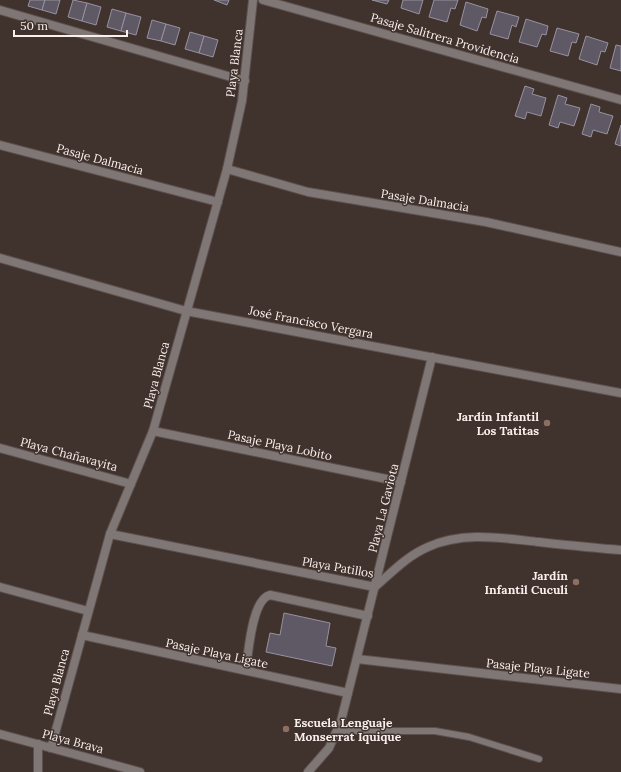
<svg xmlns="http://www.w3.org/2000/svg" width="621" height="772" font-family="Lora,serif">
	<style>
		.building { fill: #5f5865; stroke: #9891a0 }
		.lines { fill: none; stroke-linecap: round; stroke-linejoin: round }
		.service-casing { stroke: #5e504c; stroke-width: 8 }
		.minor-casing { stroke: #5e504c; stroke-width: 10 }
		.tertiary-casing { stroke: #5e504c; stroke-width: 10 }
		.service { stroke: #7f7776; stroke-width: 6 }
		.minor { stroke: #7f7776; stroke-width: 8 }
		.tertiary { stroke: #7f7776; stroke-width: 8 }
		.education-dot { fill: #8d6e63; stroke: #40322d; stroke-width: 1.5 }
		.labels { text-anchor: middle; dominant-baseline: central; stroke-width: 3; stroke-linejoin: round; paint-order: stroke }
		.street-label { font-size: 12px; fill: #f9efec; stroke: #40322d }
		.poi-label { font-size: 12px; font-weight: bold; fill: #f9efec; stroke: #40322d; text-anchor: end }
	</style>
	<rect width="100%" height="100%" fill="#40322d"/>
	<g class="building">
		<path d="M30,0h15l-3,10 -14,-4z"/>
		<path d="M45,0h15l-4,14 -14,-4z"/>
		<path d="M73,0l14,3 -5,18 -14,-4z"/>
		<path d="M214,0h15l-2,5z"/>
		<path d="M372,0h17l-2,4z"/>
		<path d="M403,0h20l-4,14 -18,-6z"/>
		<path d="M434,0h24l-3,9 -4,-1 -4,14 -18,-5z"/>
		<path d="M466,2l22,7 -2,9 -4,-1 -5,14 -17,-6z"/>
		<path d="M87,3l14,4 -5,18 -14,-4z"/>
		<path d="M112,9l14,4 -5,18 -14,-4z"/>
		<path d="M497,11l22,6 -3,10 -4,-2 -4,14 -18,-5z"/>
		<path d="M126,13l15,4 -5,18 -15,-4z"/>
		<path d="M526,19l22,7 -2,9 -4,-1 -5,13 -18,-5z"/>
		<path d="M152,20l14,4 -5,17 -14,-3z"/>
		<path d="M166,24l14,4 -5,17 -14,-4z"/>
		<path d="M557,28l22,6 -3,9 -4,-1 -4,14 -18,-5z"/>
		<path d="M190,32l14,4 -5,17 -14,-4z"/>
		<path d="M204,36l14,4 -5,17 -14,-4z"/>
		<path d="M586,36l22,7 -3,9 -4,-1 -4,14 -18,-6z"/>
		<path d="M616,45l5,1v25l-11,-3z"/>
		<path d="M525,86l9,3 -2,5 14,4 -5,18 -14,-4 -2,7 -10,-3z"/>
		<path d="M558,95l9,3 -2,6 15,4 -6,18 -14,-4 -2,6 -9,-3z"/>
		<path d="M591,104l9,3 -1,5 14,4 -6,18 -14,-4 -2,7 -9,-3z"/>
		<path d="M621,125v21l-6,-2z"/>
		<path d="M284,613l46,10 -4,23 10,2 -4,18 -66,-14 4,-19 10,2z"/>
	</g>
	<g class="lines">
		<g class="service-casing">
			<path id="service" d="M338,731h97l34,6 70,22"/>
		</g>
		<g class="minor-casing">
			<g id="minor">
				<path d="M263,0l358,100"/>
				<path d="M0,10l245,71"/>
				<path d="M0,145l218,57"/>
				<path d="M227,169l81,23 178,30 135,30"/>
				<path d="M0,258l186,53 435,82"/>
				<path d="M153,431l248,51"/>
				<path d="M0,448l131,36"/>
				<path d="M110,534l265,53c17,-15 32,-31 53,-40 35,-16 74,-9 111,-5 27,3 55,6 82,8"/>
				<path d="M0,587l88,24"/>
				<path d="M82,635l266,58"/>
				<path d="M357,659l264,30"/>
				<path d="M247,661c2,-15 6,-62 23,-66l98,21"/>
				<path d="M38,744v28"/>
				<path d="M51,748l59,-214 43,-103 74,-262 15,-68 11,-101"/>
				<path d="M308,772l21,-24 12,-27 91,-364"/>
			</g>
		</g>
		<g class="tertiary-casing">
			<path id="tertiary" d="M0,734l140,38"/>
		</g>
		<use href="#service" class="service"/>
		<use href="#minor" class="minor"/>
		<use href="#tertiary" class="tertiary"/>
	</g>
	<g class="education-dot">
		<circle cx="547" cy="423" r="4"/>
		<circle cx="576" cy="582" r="4"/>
		<circle cx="286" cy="729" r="4"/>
	</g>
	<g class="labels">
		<g class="street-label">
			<text transform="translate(445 38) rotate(16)">Pasaje Salitrera Providencia</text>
			<text transform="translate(234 63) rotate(-83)">Playa Blanca</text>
			<text transform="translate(100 159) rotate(15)">Pasaje Dalmacia</text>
			<text transform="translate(425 200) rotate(9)">Pasaje Dalmacia</text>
			<text transform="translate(311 322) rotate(11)">José Francisco Vergara</text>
			<text transform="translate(156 375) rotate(-75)">Playa Blanca</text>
			<text transform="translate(280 445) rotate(12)">Pasaje Playa Lobito</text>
			<text transform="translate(69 454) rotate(15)">Playa Chañavayita</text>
			<text transform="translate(383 508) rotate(-76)">Playa La Gaviota</text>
			<text transform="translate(338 567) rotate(10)">Playa Patillos</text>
			<text transform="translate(217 653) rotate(12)">Pasaje Playa Ligate</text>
			<text transform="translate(538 668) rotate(6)">Pasaje Playa Ligate</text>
			<text transform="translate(56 682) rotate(-75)">Playa Blanca</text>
			<text transform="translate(73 741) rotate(15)">Playa Brava</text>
		</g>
		<g class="poi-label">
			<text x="539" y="416">Jardín Infantil<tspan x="539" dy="14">Los Tatitas</tspan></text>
			<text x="568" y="575">Jardín<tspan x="568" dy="14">Infantil Cuculí</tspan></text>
			<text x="294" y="722" text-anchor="start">Escuela Lenguaje<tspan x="294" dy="14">Monserrat Iquique</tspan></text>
		</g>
	</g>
	<path d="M14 30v6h113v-6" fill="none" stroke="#f9efec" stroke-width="2"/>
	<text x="20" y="30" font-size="12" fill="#f9efec" stroke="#40322d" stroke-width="3" paint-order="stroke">50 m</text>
</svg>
